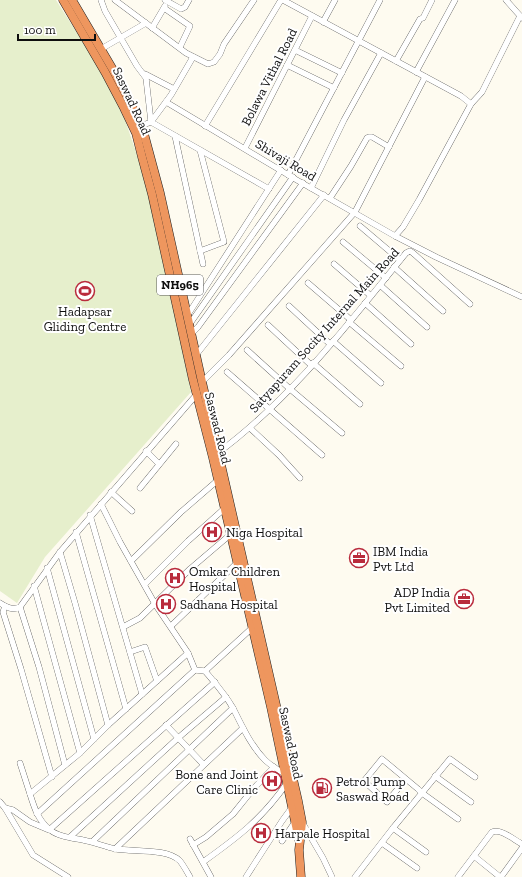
<svg xmlns="http://www.w3.org/2000/svg" width="522" height="877" font-family="'Zilla Slab',serif">
	<style>
		.pitch { fill: #e6efcc }
		.lines { fill: none; stroke-linecap: round; stroke-linejoin: round }
		.minor-casing { stroke: #414141; stroke-width: 6 }
		.highway-casing { stroke: #1f1f1f; stroke-width: 9 }
		.minor { stroke: #fff; stroke-width: 5.5 }
		.highway { stroke: #ee965e; stroke-width: 8 }
		.labels { text-anchor: middle; dominant-baseline: central; stroke-width: 4; stroke-linejoin: round; paint-order: stroke }
		.shield { fill: #fff; stroke: #565656; stroke-width: 1 }
		.shield-label { font-size: 12px; font-weight: bold; fill: #0e0e0e }
		.street-label { font-size: 13px; fill: #0e0e0e; stroke: #fff }
		.poi-label { font-size: 13px; fill: #0e0e0e; stroke: #fff; text-anchor: start }
	</style>
	<rect width="100%" height="100%" fill="#fefbf0"/>
	<path class="pitch" d="M0,0h56l47,74 22,46 24,70 42,202 -146,165 -28,46 -17,-12z"/>
	<g class="lines">
		<g class="minor-casing">
			<g id="minor">
				<path d="M101,0l4,11 32,55 9,12 5,44 118,67"/>
				<path d="M115,0l71,53 22,11 6,-2 6,-8 4,-10 30,-44"/>
				<path d="M165,0l16,9 4,-2 4,-7"/>
				<path d="M283,0l178,96 10,8 11,-12 38,-76"/>
				<path d="M506,0l16,18"/>
				<path d="M164,8l26,18 -10,21"/>
				<path d="M323,22l12,-22"/>
				<path d="M152,28l13,-22"/>
				<path d="M101,49l45,-26"/>
				<path d="M295,50l47,23"/>
				<path d="M396,61l24,-42 3,-1 9,-18"/>
				<path d="M287,65l47,23"/>
				<path d="M416,72l39,-72"/>
				<path d="M145,74l29,15"/>
				<path d="M166,102l129,77 100,57 41,21 86,40"/>
				<path d="M205,126l76,-126"/>
				<path d="M138,127l13,-5 20,-27 22,-38"/>
				<path d="M175,136l28,128"/>
				<path d="M245,148l67,-132"/>
				<path d="M200,150l24,92 -24,9"/>
				<path d="M288,175l92,-175"/>
				<path d="M311,188l33,-68 37,-67"/>
				<path d="M330,198l21,-32 16,-28 2,-1h3l17,10"/>
				<path d="M360,226l40,34"/>
				<path d="M395,236l8,-9 16,-27 52,-96"/>
				<path d="M343,242l43,36"/>
				<path d="M334,264l37,32"/>
				<path d="M394,267l49,44"/>
				<path d="M308,283l43,37"/>
				<path d="M380,285l47,42"/>
				<path d="M365,303l46,41"/>
				<path d="M289,306l41,38"/>
				<path d="M187,316l94,-146"/>
				<path d="M349,322l52,44"/>
				<path d="M189,325l104,-148"/>
				<path d="M268,325l43,40"/>
				<path d="M191,334l7,-7 105,-144"/>
				<path d="M333,341l48,42"/>
				<path d="M247,350l43,39 52,44"/>
				<path d="M196,355l128,-160"/>
				<path d="M313,363l47,41"/>
				<path d="M227,372l95,83"/>
				<path d="M202,382l27,-27 126,-143 70,-135"/>
				<path d="M250,428l29,27 21,23"/>
				<path d="M146,451l13,13"/>
				<path d="M218,453c74,-55 130,-129 188,-200l4,-2 3,2 57,51"/>
				<path d="M140,488l36,-44"/>
				<path d="M111,492l21,19"/>
				<path d="M101,504l19,38 35,62 33,49 7,17 10,1c10,12 20,23 28,37 9,18 18,38 32,52 6,6 14,10 21,15"/>
				<path d="M90,515l52,179"/>
				<path d="M76,532l50,177"/>
				<path d="M60,552l15,51 33,122"/>
				<path d="M131,561l50,-49 37,-32"/>
				<path d="M47,568l47,171"/>
				<path d="M145,584l43,-43 37,-33"/>
				<path d="M34,586l46,167"/>
				<path d="M0,603c6,4 13,8 20,4l40,-55 137,-158"/>
				<path d="M5,606l-2,6 18,57 31,108"/>
				<path d="M20,607l19,60 26,98"/>
				<path d="M171,626l66,-63"/>
				<path d="M123,627l17,-9 50,-49 41,-35"/>
				<path d="M130,652l15,-5 12,34"/>
				<path d="M188,653l-80,72 -28,28 -50,41c4,13 8,26 19,35 9,8 23,9 34,11 11,2 22,7 33,9 18,3 51,-1 64,12 4,5 7,11 10,16"/>
				<path d="M205,671l47,-43"/>
				<path d="M166,725l37,39"/>
				<path d="M20,763l10,31"/>
				<path d="M435,776l36,26"/>
				<path d="M406,779l-19,23 -23,-21 18,-22 36,30 4,4 36,26"/>
				<path d="M0,802l5,6 28,47 35,22"/>
				<path d="M5,808l8,2 17,12 19,8 166,-148"/>
				<path d="M37,814l158,-144"/>
				<path d="M393,828l33,24"/>
				<path d="M70,837l108,-99 48,-41"/>
				<path d="M190,839l21,38"/>
				<path d="M93,841l140,-133"/>
				<path d="M282,841l13,-19h7l21,36 9,19"/>
				<path d="M382,843l35,25"/>
				<path d="M193,845l13,-8 27,-23 21,-26 20,-21"/>
				<path d="M115,849l128,-121"/>
				<path d="M474,856l26,21"/>
				<path d="M203,862c35,-25 59,-43 84,-79"/>
				<path d="M246,877l36,-56 11,-15"/>
				<path d="M355,877l38,-49 57,-69 25,18"/>
				<path d="M458,877l34,-45c9,-4 22,8 30,12"/>
				<path d="M501,877l21,-29"/>
			</g>
		</g>
		<g class="highway-casing">
			<g id="highway">
				<path d="M63,0l42,72 19,36 12,25 6,24 10,37 41,186 20,78 58,249 28,133"/>
				<path d="M72,0l40,68 19,36 12,26 17,63 42,189 96,419 4,21 -3,28 2,27"/>
			</g>
		</g>
		<use href="#minor" class="minor"/>
		<use href="#highway" class="highway"/>
	</g>
	<defs>
		<g id="stadium-ring" transform="scale(1)"><circle r="9.5" fill="#fff" stroke="#b92b3c" stroke-width="1.5"/><path d="M0-5a6.5 5 0 1 0 0 10a6.5 5 0 1 0 0-10ZM-3.5-1.8h7v3.6h-7Z" fill="#b92b3c"/></g>
		<g id="hospital-ring" transform="scale(1)"><circle r="9.5" fill="#fff" stroke="#b92b3c" stroke-width="1.5"/><path d="M-5-5h3v3.5h4V-5h3V5h-3V1.5h-4V5h-3Z" fill="#b92b3c"/></g>
		<g id="office-ring" transform="scale(1)"><circle r="9.5" fill="#fff" stroke="#b92b3c" stroke-width="1.5"/><path d="M-6-3h4V-5.5h4V-3h4V5H-6ZM-1-4.5V-3h2v-1.5ZM-6 0V1H6V0Z" fill="#b92b3c"/></g>
		<g id="fuel-ring" transform="scale(1)"><circle r="9.5" fill="#fff" stroke="#b92b3c" stroke-width="1.5"/><path d="M-5.5-6h7V0h2V4h1.3V-2.5L3-4.5l.8-.8L6-3V5H2.5V1h-1V6h-7ZM-4.2-4.7v3.2H.2V-4.7Z" fill="#b92b3c"/></g>
	</defs>
	<g fill-rule="evenodd">
		<use href="#stadium-ring" x="85" y="291"/>
		<use href="#hospital-ring" x="212" y="532"/>
		<use href="#office-ring" x="359" y="558"/>
		<use href="#hospital-ring" x="175" y="578"/>
		<use href="#office-ring" x="464" y="599"/>
		<use href="#hospital-ring" x="166" y="604"/>
		<use href="#hospital-ring" x="272" y="781"/>
		<use href="#fuel-ring" x="322" y="788"/>
		<use href="#hospital-ring" x="261" y="833"/>
	</g>
	<g class="labels">
		<rect class="shield" x="157" y="275" width="46" height="20" rx="3"/>
		<g class="shield-label">
			<text x="180" y="285">NH965</text>
		</g>
		<g class="street-label">
			<text transform="translate(269 77) rotate(-63)">Bolawa Vithal Road</text>
			<text transform="translate(132 101) rotate(65)">Saswad Road</text>
			<text transform="translate(286 160) rotate(31)">Shivaji Road</text>
			<text transform="translate(324 330) rotate(-48)">Satyapuram Socity Internal Main Road</text>
			<text transform="translate(218 428) rotate(76)">Saswad Road</text>
			<text transform="translate(291 743) rotate(78)">Saswad Road</text>
		</g>
		<g class="poi-label">
			<text x="85" y="311" text-anchor="middle">Hadapsar<tspan x="85" dy="15">Gliding Centre</tspan></text>
			<text x="226" y="532">Niga Hospital</text>
			<text x="373" y="551">IBM India<tspan x="373" dy="15">Pvt Ltd</tspan></text>
			<text x="189" y="571">Omkar Children<tspan x="189" dy="15">Hospital</tspan></text>
			<text x="450" y="592" text-anchor="end">ADP India<tspan x="450" dy="15">Pvt Limited</tspan></text>
			<text x="180" y="604">Sadhana Hospital</text>
			<text x="258" y="774" text-anchor="end">Bone and Joint<tspan x="258" dy="15">Care Clinic</tspan></text>
			<text x="336" y="781">Petrol Pump<tspan x="336" dy="15">Saswad Road</tspan></text>
			<text x="275" y="833">Harpale Hospital</text>
		</g>
	</g>
	<path d="M18 34v6h77v-6" fill="none" stroke="#0e0e0e" stroke-width="2"/>
	<text x="24" y="34" font-size="12" fill="#0e0e0e" stroke="#ffffff" stroke-width="3" paint-order="stroke">100 m</text>
</svg>
